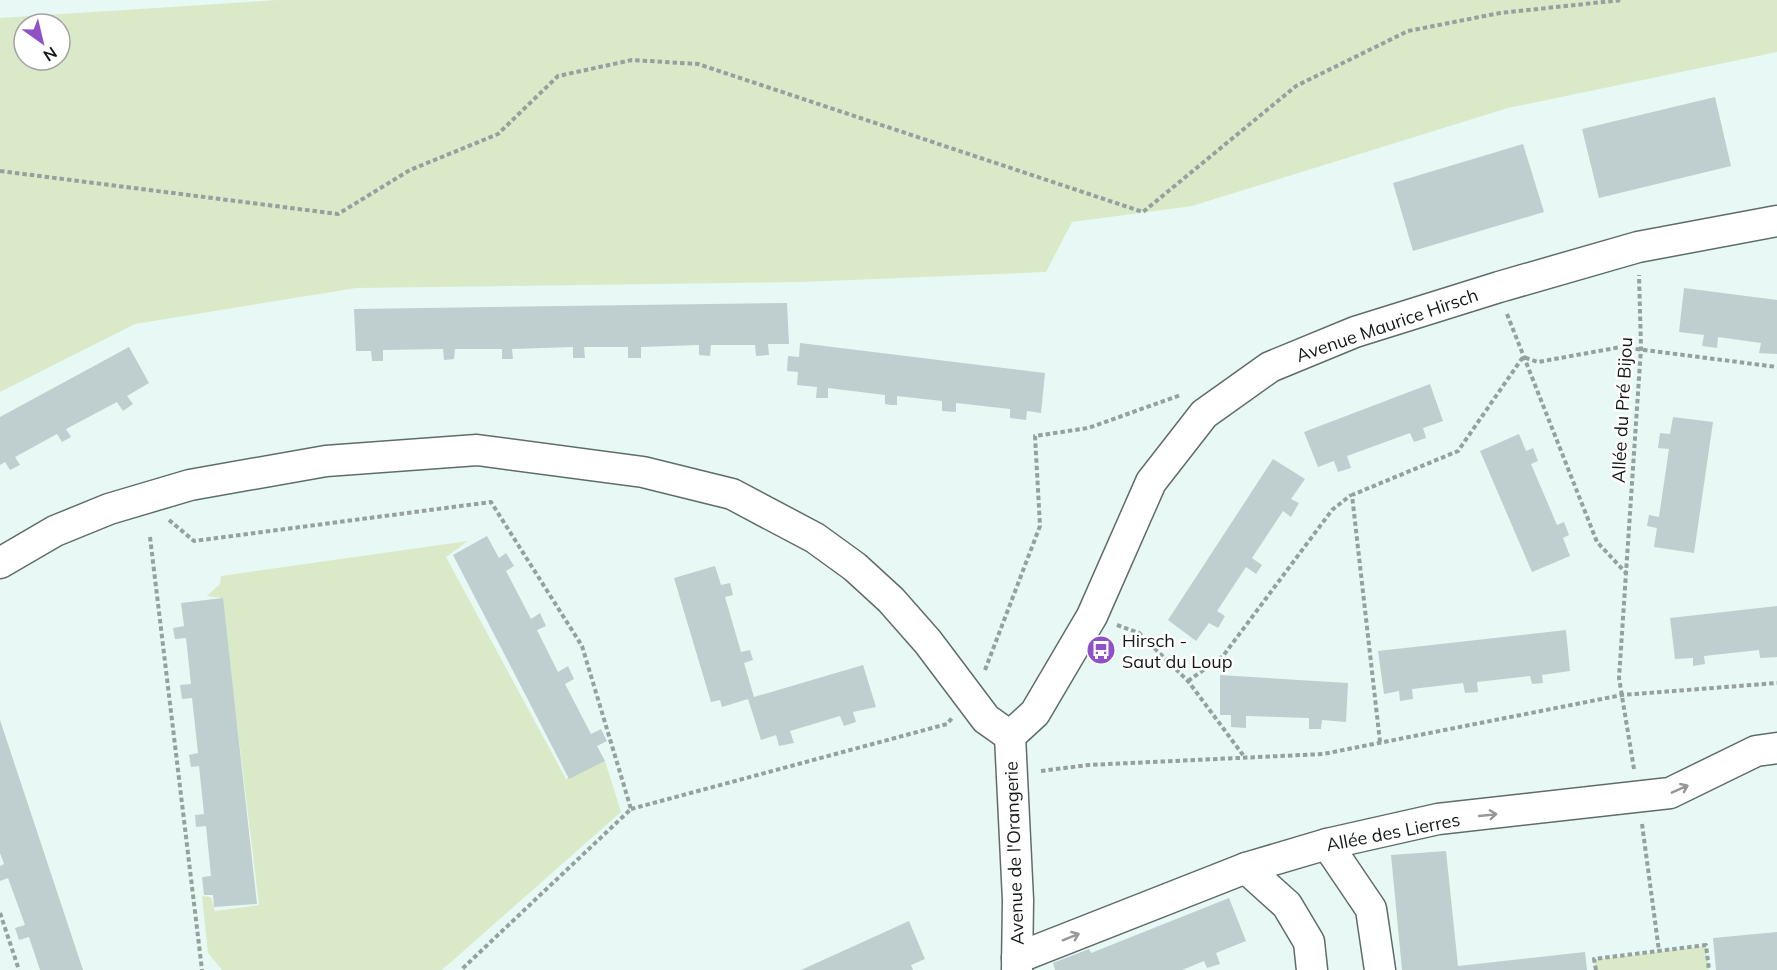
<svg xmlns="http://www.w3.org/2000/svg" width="1777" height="970" font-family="Mulish,sans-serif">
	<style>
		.green { fill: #daeac8; fill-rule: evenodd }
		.building { fill: #bfcfd0 }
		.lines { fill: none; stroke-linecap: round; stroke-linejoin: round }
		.minor-casing { stroke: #5f6d69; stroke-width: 33 }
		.path { stroke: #95a19e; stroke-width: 4; stroke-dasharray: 4.5 3; stroke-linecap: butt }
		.minor { stroke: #fff; stroke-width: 30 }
		.oneway { stroke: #959897 }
		.labels { text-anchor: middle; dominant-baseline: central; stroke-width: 5; stroke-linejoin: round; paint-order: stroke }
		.street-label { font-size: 18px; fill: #141918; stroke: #fff }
		.poi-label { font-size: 18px; fill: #141918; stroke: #fff; text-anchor: start }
	</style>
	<rect width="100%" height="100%" fill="#e8f8f4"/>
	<g class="green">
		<path d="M278,0h1499v52l-269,56 -316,98 -120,16 -26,50 -245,10 -445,6 -221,36 -135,68v-374zM24,24h36v36h-36z"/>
		<path d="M468,541l-22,16 120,222 39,-18 16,51 -179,158h-220l-14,-17 -6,-57 9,1 4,14 44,-6 -37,-307 -15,-2 13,-12 1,-8z"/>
		<path d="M1706,946l3,24h-114l-1,-10z"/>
	</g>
	<g class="building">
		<path d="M1715,97l16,69 -132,32 -17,-69z"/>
		<path d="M1523,144l21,68 -131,39 -20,-68z"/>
		<path d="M1684,288l93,12v54l-18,-1 2,-10 -43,-6 -1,11 -15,-2 2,-11 -25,-3z"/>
		<path d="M787,303l2,41h-21l1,11 -13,1 -1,-11h-44l-1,11 -11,-1v-10l-58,2v11h-13v-11h-44l1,11h-12v-11l-61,2 1,10h-11v-10h-47l-1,10 -10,1 -1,-11 -60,1v11h-11l-1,-10h-15l-2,-42z"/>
		<path d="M800,343l245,30 -4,40 -14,-2 -1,9 -16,-2v-9l-54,-6v9l-14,-1v-10l-45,-5v9h-6l-6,-1v-9l-57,-7v10h-12l1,-11 -20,-2 1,-13 -11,-1 1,-15 11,1z"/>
		<path d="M129,347l20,36 -22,13 6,8 -10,7 -6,-9 -51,27 5,8 -9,5 -5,-8 -42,23 5,8 -10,5 -5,-8 -5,3v-48z"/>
		<path d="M1430,384l13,37 -20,7 3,10 -12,4 -4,-9 -63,23 4,12 -13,4 -4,-11 -16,6 -14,-35z"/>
		<path d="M1673,417l40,5 -19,131 -40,-6 3,-19 -10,-2 2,-11 10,2 10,-68 -11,-1 2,-15 10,1z"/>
		<path d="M1519,434l7,17 7,-3 5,13 -7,3 26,61 7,-3 5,13 -6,3 7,18 -38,16 -52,-121z"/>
		<path d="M1273,459l32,20 -14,20 8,4 -8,14 -8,-6 -31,47 10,7 -6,9 -10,-7 -29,44 8,5 -7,12 -9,-5 -13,18 -28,-21z"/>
		<path d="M487,536l12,22 7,-5 8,13 -8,5 25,48 9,-6 6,13 -9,4 21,42 10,-6 6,13 -9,5 26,50 10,-5 6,12 -10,5 8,15 -36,18 -116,-224z"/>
		<path d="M715,566l6,19 9,-2 3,12 -8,2 16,55 9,-2 3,10 -9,3 10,34 109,-32 13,42 -23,5 3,10 -12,4 -4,-10 -50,15 4,12 -15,3 -3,-11 -15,5 -13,-41 -26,8 -2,-7 -9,2 -37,-124z"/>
		<path d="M223,598l34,306 -43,3 -1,-12h-9l-2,-18 9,-1 -5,-50 -10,1 -1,-12 9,-1 -5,-48 -8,1 -2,-12 9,-2 -6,-55 -10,1 -2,-14 11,-1 -5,-46 -11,1 -2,-11 11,-2 -3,-23z"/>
		<path d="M1777,606v51l-17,1 -1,-8 -55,6 1,8 -12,2v-8l-18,1 -5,-41z"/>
		<path d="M1566,630l4,41 -28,4 1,8 -11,1 -2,-8 -53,6 1,10 -13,1 -2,-10 -51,6 1,10 -13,2 -1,-10 -15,3 -6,-43z"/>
		<path d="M1220,675l128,8 -2,39 -24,-2 -1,9h-12v-11l-63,-2v12l-15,-1v-12h-11z"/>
		<path d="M0,720l83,250h-43l-11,-33 -10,3 -4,-12 10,-3 -17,-47 -8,3v-15l4,-2 -4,-11z"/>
		<path d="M1446,851l12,115 127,-14 2,18h-185l-11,-115z"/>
		<path d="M1229,898l17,43 -30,12 4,11 -13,4 -3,-7 -22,9h-127l-2,-7 36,-14 2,4z"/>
		<path d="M909,921l16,38 -14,6 2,5h-112z"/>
		<path d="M1777,932v38h-61l-3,-32z"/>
	</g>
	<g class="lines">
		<g class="minor-casing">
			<g id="minor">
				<path d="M0,563l55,-32 54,-22 81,-24 136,-24 151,-11 166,22 89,22 83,44 40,29 36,33 37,42 58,77 24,17"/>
				<path d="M1010,736l25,-23 57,-97 59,-134 53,-68 66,-47 85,-35 144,-45 139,-40 139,-26"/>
				<path d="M1010,736l8,164 -1,70"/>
				<path d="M1327,844l44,65 9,61"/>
				<path d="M1246,868l41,37 22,37 3,28"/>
				<path d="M1017,958l229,-90 81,-24 111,-25 232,-26 86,-42 21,-3"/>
			</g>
		</g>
		<g class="path">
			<path d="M0,171l338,43 72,-44 88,-36 60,-58 74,-16 66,4 445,148 153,-126 112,-55 92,-18 122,-13"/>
			<path d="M1507,314l90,228 29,31"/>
			<path d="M169,520l25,21 297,-39 91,144 49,163 -170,161"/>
			<path d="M150,537l52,433"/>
			<path d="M1117,625l22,8 49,48 55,74"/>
			<path d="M985,670l55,-144 -5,-90 53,-8 93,-33"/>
			<path d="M1188,681l35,-25 109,-146 19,-15"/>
			<path d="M1380,742l-28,-247 106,-44 65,-94 15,5 83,-15 156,20"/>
			<path d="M1634,769l-15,-91 22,-330 -2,-73"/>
			<path d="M1041,771l47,-6 235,-11 299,-59 155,-12"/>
			<path d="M631,809l316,-85 5,-6"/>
			<path d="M1642,824l17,127"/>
			<path d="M0,913l19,57"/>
			<path d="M1596,970l-2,-11 112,-14 3,25"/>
		</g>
		<use href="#minor" class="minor"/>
	</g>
	<defs><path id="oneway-shaft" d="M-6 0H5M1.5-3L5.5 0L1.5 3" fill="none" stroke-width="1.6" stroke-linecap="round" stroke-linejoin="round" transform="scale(1.5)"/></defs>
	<g class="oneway">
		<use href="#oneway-shaft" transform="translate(1680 789) rotate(-24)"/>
		<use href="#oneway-shaft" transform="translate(1488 815) rotate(-6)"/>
		<use href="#oneway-shaft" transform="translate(1071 937) rotate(-22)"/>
	</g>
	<defs>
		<g id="bus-disc" transform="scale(1.5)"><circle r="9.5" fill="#8f51c7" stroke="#fff"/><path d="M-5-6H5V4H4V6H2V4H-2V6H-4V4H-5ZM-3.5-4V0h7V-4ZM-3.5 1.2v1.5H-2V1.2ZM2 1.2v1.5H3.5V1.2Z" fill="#fff"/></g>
	</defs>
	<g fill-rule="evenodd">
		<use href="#bus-disc" x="1101" y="650"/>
	</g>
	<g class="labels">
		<g class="street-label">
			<text transform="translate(1387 325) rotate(-19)">Avenue Maurice Hirsch</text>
			<text transform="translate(1622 410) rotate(-87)">Allée du Pré Bijou</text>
			<text transform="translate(1393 832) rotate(-11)">Allée des Lierres</text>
			<text transform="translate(1014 853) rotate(-92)">Avenue de l'Orangerie</text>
		</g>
		<g class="poi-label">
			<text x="1122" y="640">Hirsch -<tspan x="1122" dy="21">Saut du Loup</tspan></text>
		</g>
	</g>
	<g transform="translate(42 42) rotate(146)"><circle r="28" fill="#ffffff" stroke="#a1a3a3" stroke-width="1.5"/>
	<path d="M0-4.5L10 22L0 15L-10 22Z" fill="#8f51c7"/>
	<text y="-9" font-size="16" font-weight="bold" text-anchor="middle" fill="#141918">N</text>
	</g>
</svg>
